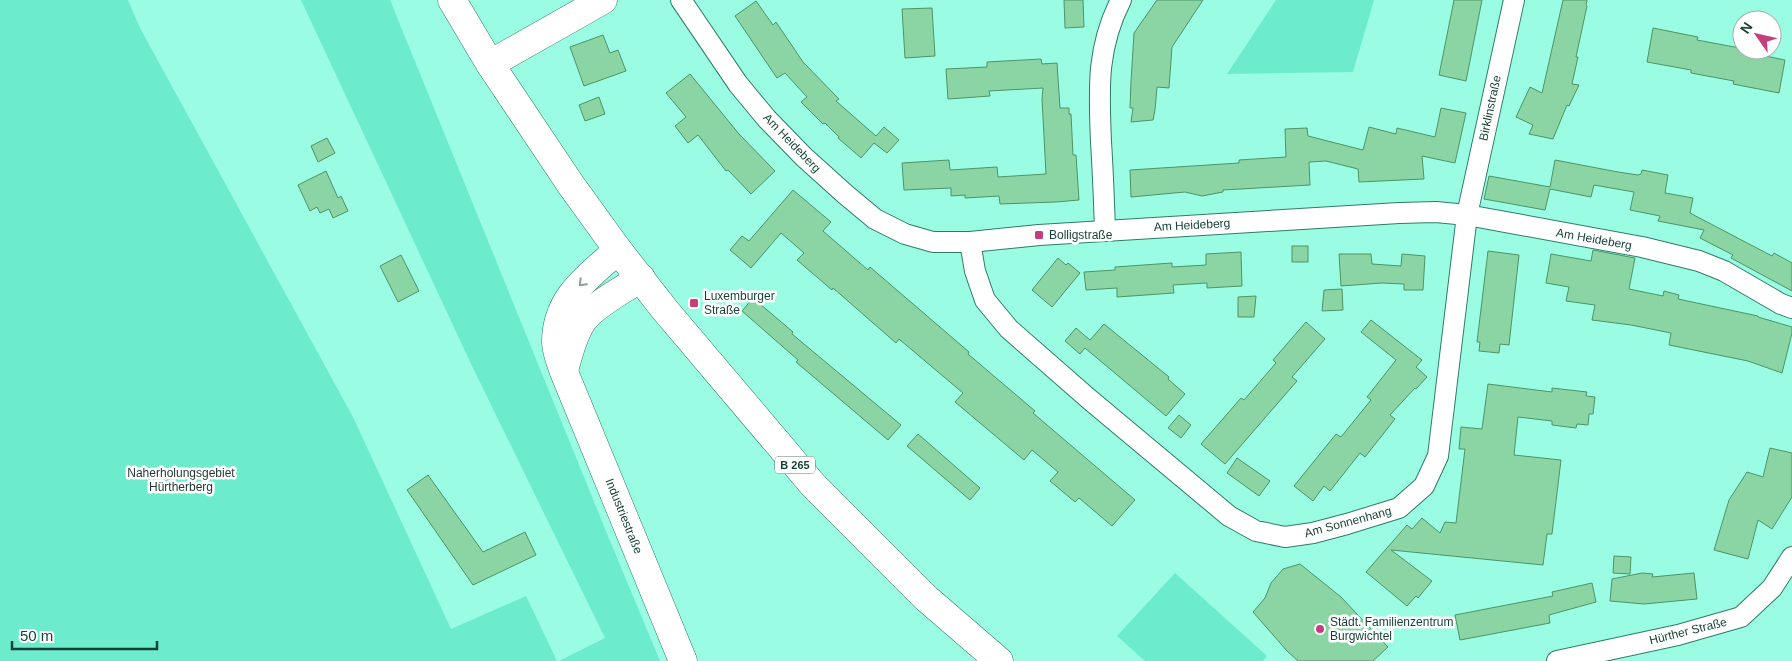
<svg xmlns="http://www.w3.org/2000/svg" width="1792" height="661" font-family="Helvetica,sans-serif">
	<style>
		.green { fill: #6ceccd }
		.building { fill: #8bd5a5; stroke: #4b9467 }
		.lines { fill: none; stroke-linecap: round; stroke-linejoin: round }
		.street-casing { stroke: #2d7b69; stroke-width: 22 }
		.secondary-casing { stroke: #2d7b69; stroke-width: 29 }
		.primary-casing { stroke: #2d7b69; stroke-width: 29 }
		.street { stroke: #fff; stroke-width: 20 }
		.secondary { stroke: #fff; stroke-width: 28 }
		.primary { stroke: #fff; stroke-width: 28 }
		.oneway { stroke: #8a9f9a }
		.poi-dot { fill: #c53e7e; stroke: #fff; stroke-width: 2 }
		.labels { text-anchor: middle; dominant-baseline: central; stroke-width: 5; stroke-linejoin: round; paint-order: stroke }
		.shield { fill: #fff; stroke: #5a7972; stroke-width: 1 }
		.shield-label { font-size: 11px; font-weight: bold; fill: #143f35 }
		.street-label { font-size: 12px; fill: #143f35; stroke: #fff }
		.poi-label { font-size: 12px; fill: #143f35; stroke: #fff; text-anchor: start }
		.park-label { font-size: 12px; fill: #1d362f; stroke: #fff }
	</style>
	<rect width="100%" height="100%" fill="#9afde3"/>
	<g class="green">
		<path d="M0,0h128l12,28 213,389 98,212 75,-33 31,65h-557z"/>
		<path d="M301,0h89l218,536 52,125h-101l46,-23 -133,-272z"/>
		<path d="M1276,0h98l-21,72 -126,2z"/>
		<path d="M1175,573l92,83 -4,5h-118l-28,-25z"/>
	</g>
	<g class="building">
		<path d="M1064,0h19l1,27 -19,1z"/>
		<path d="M1157,0h46l-31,47 -3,41 -12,-1 -2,23 -2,10 -22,2 2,-14h-3l1,-27 3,-48z"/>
		<path d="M1454,0h28l-16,81 -27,-6z"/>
		<path d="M1563,0h24l-1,5 1,1 -11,51h2l-6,27 7,1 -10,21 -2,-1 -14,34 -24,-5 4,-9 -17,-8 14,-30 12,6z"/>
		<path d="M756,1l17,24 3,-3 27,40 36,37 -3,2 40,35 8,-9 15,13 -12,13 -13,-10 -13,15 -23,-20 1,-1 -14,-14 -2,1 -22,-22 6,-5 -22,-24 -8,5 -42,-62z"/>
		<path d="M932,8l3,48 -30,2 -3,-49z"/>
		<path d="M1653,28l45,9 -1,3 43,8v3l45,9 -6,33 -46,-9 1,-3 -43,-8v-3l-44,-8z"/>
		<path d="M603,35l7,18 8,-3 8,21 -42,15 -14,-39z"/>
		<path d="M1041,59l1,5 15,-1 3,45h9v6h2l2,41h3l3,45 -23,2 -56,2 -1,-8 -34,2v-3l-14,1v-8l-47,2 -2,-27 47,-3 1,10 47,-3 1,10 48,-3 -4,-75 1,-11 -54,3 1,5 -42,3 -2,-30 41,-2v-5z"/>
		<path d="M690,74l49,60 36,37 -24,23 -23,-24 -2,1 -28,-36 -10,8 -13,-17 11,-9 -20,-24z"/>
		<path d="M599,97l6,17 -20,7 -6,-16z"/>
		<path d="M1441,108l25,5 -11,50 -33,-7 2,23 -65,3 -1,-13 -32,-8 -17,1 1,23 -87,5v2l-21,4 -17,-4 -54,5 -1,-27 109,-7v-3l47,-3 -1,-28 22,-1 1,8 55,14 6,-23 27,7 1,-6 38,9z"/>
		<path d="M327,138l8,15 -17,9 -7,-16z"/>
		<path d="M1555,160l63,12 20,3 3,-1 1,-4 26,5 -3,18 28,5 -3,15 82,43 2,-3 18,10v28l-61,-33 2,-3 -33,-17 4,-8 -46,-9 2,-5 -30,-6 4,-18 -40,-7 -3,12 -41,-8 -5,21 -61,-11 5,-23 61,11z"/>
		<path d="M326,171l12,27 3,-2 7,15 -15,7 -4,-9 -9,4 -3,-6 -7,4 -12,-26z"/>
		<path d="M793,190l38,32 -8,9 45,39 2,-3 99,85 -1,2 67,57 -2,2 102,87 -23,26 -33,-28 -4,4 -25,-21 8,-9 -26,-22 -8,10 -69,-58 8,-9 -64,-54 -3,4 -63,-55 -1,2 -35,-30 7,-7 -23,-20 -30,35 -21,-18 12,-14 7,5z"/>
		<rect x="1292" y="246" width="16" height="16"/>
		<path d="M1593,250l42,8 -6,31 34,7 1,-5 15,4 -1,4 80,17v1l34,10v6l-10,40 -34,-12 -79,-16 2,-12 -40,-8 -39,-5 3,-15 -29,-4 3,-14 -23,-4 5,-29 40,7z"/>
		<path d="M1488,251l31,4 -10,90 -9,-1 -1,9 -20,-2 1,-9h-3z"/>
		<path d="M1241,252l1,34 -35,2v-5l-34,2 1,8 -57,4v-9l-31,2 -2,-18 31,-2v-3l57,-4v4l34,-2v-11z"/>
		<path d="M1339,254h32l1,10 29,2 1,-12 23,2 -2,34h-19v-6l-22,-1 -41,3z"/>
		<path d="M401,255l18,36 -21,11 -18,-36z"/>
		<path d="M1058,258l8,7 2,-2 12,10 -28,34 -20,-17z"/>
		<path d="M1342,289l1,21 -21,1 2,-21z"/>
		<path d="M1256,296l-2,21h-16v-20z"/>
		<path d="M753,298l40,34 -1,2 109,91 -13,15 -92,-78 2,-2 -56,-49z"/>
		<path d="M1371,320l51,40 -6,7 11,10 -11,12 -1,-1 -25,27 5,4 -30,38 -5,-4 -30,38 -6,-5 -11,15 -19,-15 42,-52 5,3 30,-37 -4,-3 29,-37 -35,-28z"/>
		<path d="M1306,322l19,17 -33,38 5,4 -72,83 -24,-20 40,-46 3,2 32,-37 -3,-3z"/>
		<path d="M1104,324l65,53 -1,2 17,15 -19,22 -81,-68 -5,6 -15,-13 11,-13 14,12z"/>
		<path d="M1488,384l64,8v-4l35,4 -1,4 9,1 -2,17h-4l-1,11 -11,-1 -1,4 -24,-3v-4l-34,-4 -4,38 47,5 -9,74h-5l-4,31 -152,-15 41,31 -14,17 -2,-2 -9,10 -41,-34 41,-47 5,4 10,-11 18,15 5,-11 11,1 9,-74h-6l2,-22 21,2z"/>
		<path d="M1179,415l12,10 -10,13 -13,-10z"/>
		<path d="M918,434l62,54 -10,12 -63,-54z"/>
		<path d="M1770,448l22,5v44l-20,32 -14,-9 -10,39 -34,-9 15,-50 18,-28 16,5z"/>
		<path d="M1237,458l33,23 -11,15 -32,-23z"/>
		<path d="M428,475l55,77 42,-20 11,23 -63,30 -66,-95z"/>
		<path d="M1614,556l17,1 -1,17 -17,-1z"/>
		<path d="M1300,564l41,33 47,50 -15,14h-75l-11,-10 -34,-39 12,-14 6,-15 12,-14z"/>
		<path d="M1642,573l11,1 -1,3 42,-4 3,26 -53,5 -34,-3 2,-22z"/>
		<path d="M1592,583l4,19 -47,13 1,8 -90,17 -5,-25 98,-19 -1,-4z"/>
	</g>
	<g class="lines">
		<g class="street-casing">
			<g id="street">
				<path d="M681,0l57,84 29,35 37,38 41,37 30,25 30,15 28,8h37l69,-7 360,-22 37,-1 31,3 175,32 57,14 25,10 57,33 11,4"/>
				<path d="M1105,230c-1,-29 -2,-58 -4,-88 -2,-52 -5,-93 20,-142"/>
				<path d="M970,242l5,29 10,29 24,29 80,70 140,117 27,15 29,6 28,-4 34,-9 52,-16 25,-22 14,-30 29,-241 47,-215"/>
				<path d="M1557,661l121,-26 63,-18 31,-29 20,-31"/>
			</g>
		</g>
		<g class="secondary-casing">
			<g id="secondary">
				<path d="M490,64l113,-64"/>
				<path d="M618,250c-30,27 -62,48 -62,92 0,10 5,21 8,30l119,289"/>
				<path d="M564,370c5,-16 9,-37 20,-51 13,-16 40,-30 57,-41"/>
			</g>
		</g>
		<g class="primary-casing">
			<path id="primary" d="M452,0l38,64 81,121 47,65 47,60 149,176 112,112 73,63"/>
		</g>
		<use href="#street" class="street"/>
		<use href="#secondary" class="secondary"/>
		<use href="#primary" class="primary"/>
	</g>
	<defs><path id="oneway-chevron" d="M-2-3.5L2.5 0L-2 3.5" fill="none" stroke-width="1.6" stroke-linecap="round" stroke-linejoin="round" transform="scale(1.25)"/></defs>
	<use class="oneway" href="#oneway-chevron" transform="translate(582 283) rotate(135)"/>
	<g class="poi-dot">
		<rect x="1034" y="230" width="10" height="10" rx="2.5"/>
		<rect x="689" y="298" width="10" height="10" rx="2.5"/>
		<circle cx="1320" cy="629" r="5"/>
	</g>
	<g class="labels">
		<rect class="shield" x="775" y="456.5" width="40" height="17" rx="4"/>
		<g class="shield-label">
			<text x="795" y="465">B 265</text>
		</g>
		<g class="street-label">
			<text transform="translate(1490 108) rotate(-78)">Birklinstraße</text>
			<text transform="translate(792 143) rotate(46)">Am Heideberg</text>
			<text transform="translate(1192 225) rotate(-3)">Am Heideberg</text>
			<text transform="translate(1594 239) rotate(10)">Am Heideberg</text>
			<text transform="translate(624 516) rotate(68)">Industriestraße</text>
			<text transform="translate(1348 522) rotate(-15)">Am Sonnenhang</text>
			<text transform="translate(1688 631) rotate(-14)">Hürther Straße</text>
		</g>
		<g class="poi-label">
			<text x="1049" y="235">Bolligstraße</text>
			<text x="704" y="296">Luxemburger<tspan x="704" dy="14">Straße</tspan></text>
			<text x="1330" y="622">Städt. Familienzentrum<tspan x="1330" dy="14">Burgwichtel</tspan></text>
		</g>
		<g class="park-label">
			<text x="181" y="473">Naherholungsgebiet<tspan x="181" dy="14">Hürtherberg</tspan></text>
		</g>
	</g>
	<g transform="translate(1757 35) rotate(304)"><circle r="24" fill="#ffffff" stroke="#a1b2ae"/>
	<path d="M0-4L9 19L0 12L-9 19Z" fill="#c53e7e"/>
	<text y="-8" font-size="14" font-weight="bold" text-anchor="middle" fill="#143f35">N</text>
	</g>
	<path d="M12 641v8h145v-8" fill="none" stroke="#143f35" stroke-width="2.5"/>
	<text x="20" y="641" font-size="15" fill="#143f35" stroke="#ffffff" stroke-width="4" paint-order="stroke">50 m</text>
</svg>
